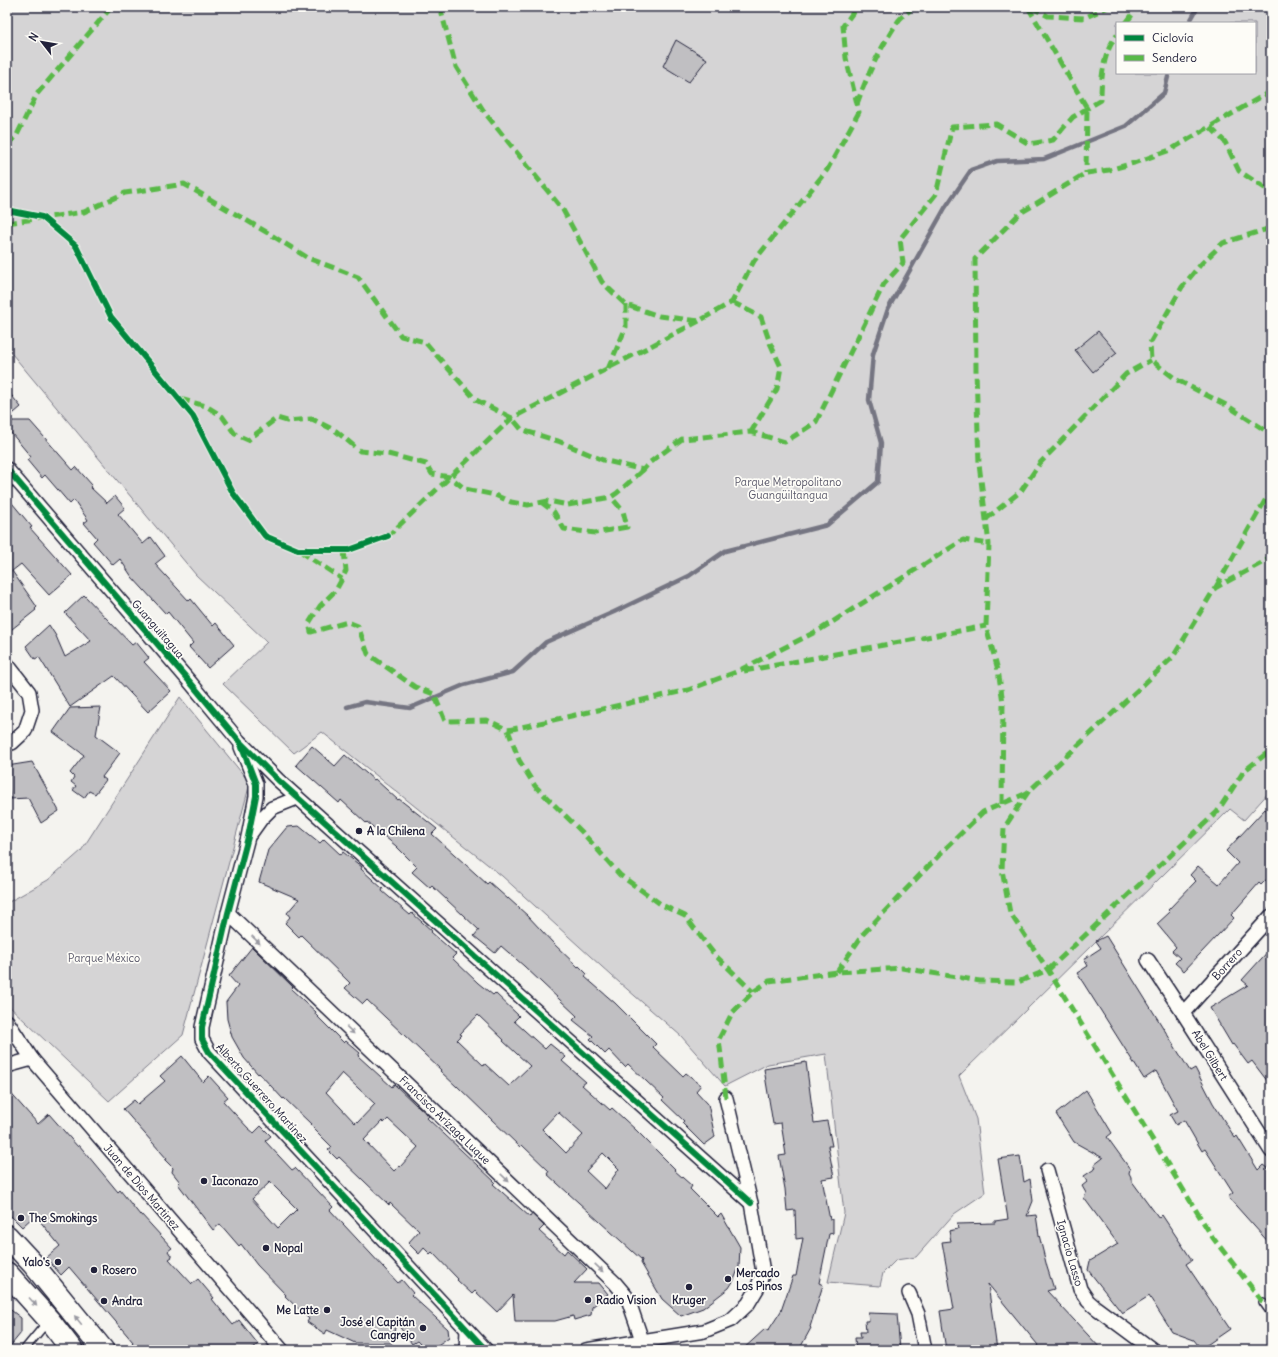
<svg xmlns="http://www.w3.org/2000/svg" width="1278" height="1357" font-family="Delius,sans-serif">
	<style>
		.green { fill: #d5d4d5; stroke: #7c7b88; fill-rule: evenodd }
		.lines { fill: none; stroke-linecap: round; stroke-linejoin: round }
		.stream { stroke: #757582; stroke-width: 4.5 }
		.building { fill: #c0bfc2; stroke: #22223b; fill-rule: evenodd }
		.service-casing { stroke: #22223b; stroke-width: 10 }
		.minor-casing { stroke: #22223b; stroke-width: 16 }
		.primary-casing { stroke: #22223b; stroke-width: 24 }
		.service { stroke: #fdfcf7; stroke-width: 7 }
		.minor { stroke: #fdfcf7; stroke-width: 13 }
		.primary { stroke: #fdfcf7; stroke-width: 21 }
		.quiet { stroke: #58b947; stroke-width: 5; stroke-dasharray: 10 5; stroke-linecap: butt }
		.cycleway-casing { stroke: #fdfcf7; stroke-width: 8 }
		.cycleway { stroke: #00873e; stroke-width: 6 }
		.oneway { fill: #9a9aa2 }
		.poi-dot { fill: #22223b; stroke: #fdfcf7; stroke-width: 1.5 }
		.labels { text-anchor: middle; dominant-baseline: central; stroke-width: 3.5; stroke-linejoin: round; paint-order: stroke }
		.park-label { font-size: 11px; fill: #585769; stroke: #fdfcf7 }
		.street-label { font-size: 11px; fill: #22223b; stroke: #fdfcf7 }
		.poi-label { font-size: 11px; font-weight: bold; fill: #22223b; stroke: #fdfcf7; text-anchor: start }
	</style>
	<rect width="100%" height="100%" fill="#f4f3ef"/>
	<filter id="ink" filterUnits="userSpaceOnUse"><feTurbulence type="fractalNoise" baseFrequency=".025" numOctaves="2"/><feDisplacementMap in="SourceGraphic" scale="8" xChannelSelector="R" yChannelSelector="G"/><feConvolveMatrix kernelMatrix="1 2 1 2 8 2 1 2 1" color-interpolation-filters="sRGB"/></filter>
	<g filter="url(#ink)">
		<g class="green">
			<path d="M7,7h1264v783l-27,30 -14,-11 -271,267 17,43 9,74 -31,21 -38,43 -20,3 -13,13 -3,13 -52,-4 16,-69 -18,-159 -58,10 -43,22 -44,-50 -69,-60 -110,-100 -180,-144 -28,21 -71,-69 44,-42 -71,-67 -189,-227zM1117,23h138v50h-138z"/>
			<path d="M180,697l70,86 -67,252 -74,66 -102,-97v-101l41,-23 33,-29z"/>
		</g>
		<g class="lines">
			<g class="stream">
				<path d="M1189,23l9,-16"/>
				<path d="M347,707l18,-5 45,6 54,-23 49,-13 33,-30 68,-30 75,-36 36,-25 102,-26 51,-43 3,-39 -12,-43 4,-46 15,-45 57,-101 26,-38 26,-9 47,-2 82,-33 38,-33 5,-20"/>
			</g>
		</g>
		<g class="building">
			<path d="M676,40l31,19 -18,23 -26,-16z"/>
			<path d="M1098,331l19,22 -24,19 -18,-22z"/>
			<path d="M7,390l14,17 -14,12z"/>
			<path d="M7,421h23l43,49 3,-3 16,18 -2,2 17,16 8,-7 10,12 -7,6 25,30 8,-7 14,19 -10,8 34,37 2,-2 22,27 3,-3 18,22 -26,23 -19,-21 4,-4 -25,-31 -2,2 -34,-37 -12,-18 -7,6 -20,-23 4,-4 -13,-15 4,-3 -14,-20 -4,4 -25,-29 -3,3 -15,-18 4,-3 -24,-29z"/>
			<path d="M7,497l25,30 -2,1 42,47 -23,20 -28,-31 -9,7 25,36 -2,2 1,1 -29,23z"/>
			<path d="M84,595l48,50 4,-3 13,16 -5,4 27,29 -23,21 -34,-36 -44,31 -31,-50 -4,2 -9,-13 23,-21 7,11 9,21 26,-16 -26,-28z"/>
			<path d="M101,707l-5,28 24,18 -18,24 4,3 -11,14 -6,-3 -5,7 -11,-8 3,-4 -5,-4 3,-5 -4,-4 14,-18 -31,-23 17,-24z"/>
			<path d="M312,746l23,20 10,-11 29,25 1,-1 23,21 1,-1 23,18 15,12 -5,5 55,50 2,-2 19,17v-1l20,18 25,27 25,24 1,-1 8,8 -2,3 30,26 41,41 -3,3 30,29 3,-3 15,12 -5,6 12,13 7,33 -11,8 -22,-22 2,-2 -22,-21 2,-2 -36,-34 -3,3 -16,-17 -4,4 -15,-15 3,-3 -20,-16 4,-4 -53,-50 -23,-20 -6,7 -21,-17 5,-6 -47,-44 -2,2 -18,-16 5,-5 -21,-21 -29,-24 -1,1 -25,-23 -2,3 -43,-38z"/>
			<path d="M32,762l27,49 -18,12 -13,-25 -18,1 -3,-20v-13z"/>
			<path d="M1265,809l6,6v60l-10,10 -2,-2 -28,32 3,3 -50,53 -9,-8 5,-5 -8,-7 4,-4 -19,-23 13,-12 -2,-2 28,-29 -6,-6 8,-9 21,18 19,-21 -12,-12z"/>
			<path d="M299,826l21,17 4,-4 17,16 2,-3 19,15 -1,2 22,20 -1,2 28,24 2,-2 20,18 -1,1 25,22 -4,4 26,25 15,12 2,-2 24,23 -5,5 31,28 5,-5 16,13 -4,4 24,21 -4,3 28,25 2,-2 24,22 39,39 -1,1 18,16 -2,3 28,28 3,-3 19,33 -1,20 -5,13 -5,8 -26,20 -22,8 -19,-17 -21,-36 1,-3 -95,-86 2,-3 -27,-26 -2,2 -63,-61v1l-17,-16 1,-1 -74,-70 -4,4 -18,-16 5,-5 -49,-48 -2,2 -14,-14 5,-6 -3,-4 12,-14 -40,-17 9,-32 19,-23zM478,1015l26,25 -1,1 27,25 -21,20 -24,-22 -1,2 -27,-26 5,-5 -2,-1zM558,1112l25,23 -17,18 -24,-24zM603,1153l16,16 -14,20 -19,-18z"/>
			<path d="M1106,936l84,135 5,-3 18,35 22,35 2,-2 21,34 5,-5 8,6v74l-43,-48 5,-4 -28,-44 -3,2 -18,-31 -8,5 -6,-10 8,-4 -22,-40 -12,8 -67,-106 11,-7 -4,-7 17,-11 -5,-7z"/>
			<path d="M252,947l41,40 -2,2 25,23 -1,2 29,29 2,-2 14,12 -2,3 34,31 2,-3 22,21h1l12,11 -2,2 68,64 -2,2 37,33 2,-3 12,12 -5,5 25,23 3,-4 20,19 -13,14h25l9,11 -16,13 -1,8 -17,5 -1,-4 -18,5h-40l-2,-26 -16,17 -22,-21 -3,3 -15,-14 1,-1 -26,-27 -2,2 -6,-6 -5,6 -11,-11 11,-12 -29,-28 -1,2 -50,-48 -2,2 -9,-9 4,-3 -22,-22 1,-1 -27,-26 -1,1 -24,-26 -1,1 -14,-16 -12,-21 -5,-18 -1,-17 12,-16 -9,-10zM342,1073l33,31 -17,18 -1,-1 -2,2 -29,-31zM388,1119l30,28 -18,20 -1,-1 -5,5 -30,-31 18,-19 2,2z"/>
			<path d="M1271,948v138l-19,-25 -4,3 -15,-20 -1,1 -22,-37 38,-23 -6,-5z"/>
			<path d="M182,1056l21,26 6,-6 19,21 -5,4 25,27 6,5 7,-7 10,10 -6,5 27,29 3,-2 22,23v-1l16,17 -3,3 68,73 4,-3 11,13 -2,2 37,34 1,8 -14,10 -9,3 -9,-9 -5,3 -16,-22 -4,21h-37l-28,-13 -2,4 -18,-12 2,-3 -24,-23 1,-1 -29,-30 -16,-21 -2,2 -19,-22 -7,6 -35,-46 2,-2 -8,-10 1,-4 -8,-8 2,-1 -44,-50 11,-9 4,4 27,-23 -5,-5zM270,1182l27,27 -19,19 -26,-29z"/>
			<path d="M806,1062l8,61 13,-2 5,25h-4l6,31 -12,2 8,41 3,-1v14l-4,1 -10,49 4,2 -13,42 1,1 -12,22h-57l23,-21 3,2 13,-20 12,-35h3l7,-38 -7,1 -1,-29 -8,1 -2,-22 -6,-33 7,-1 -5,-32 -8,1 -9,-55z"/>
			<path d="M7,1089l31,35 11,-10 29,33 1,-2 39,47 2,-2 20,25 1,-1 31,34 -4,3 4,6 -3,2 23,25 6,-5 16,19 -2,1 21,26 6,-5 19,24 -8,6h-113l-5,-7 1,-1 -64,-75 -8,8 -15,-17 14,-12 -25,-31 -13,12 -15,-15z"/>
			<path d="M1086,1090l26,43 -5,4 23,32 -1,4 2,4v3l28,38 3,-3 30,45 -6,4 44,65 -29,20 -7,-9 -22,-8 -23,-36 -27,17 -34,-43 2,-9 28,-17 -34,-46 2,-5 -4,-7 5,-4 -3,-6 12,-8 -2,-3 9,-7 -29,-16 -18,-28z"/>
			<path d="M1020,1156l4,26 6,-3 3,22 -6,15 9,-1 3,20 8,32 7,22 -7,2 55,59h-60l-54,-66 9,66h-51l-6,-39 14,-2 -12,-67 9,-1 -2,-10 9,-2 -1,-5 38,-1v-2l13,-2 -10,-60z"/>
			<path d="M7,1307l14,11v15l-14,17z"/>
			<path d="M868,1313l29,1 3,36h-44l-1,-12h6l-1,-6h6l-1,-11h4z"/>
		</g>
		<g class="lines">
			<g class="service-casing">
				<g id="service">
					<path d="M1263,1302l8,11"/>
					<path d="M24,1350l24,-29"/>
				</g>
			</g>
			<g class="minor-casing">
				<g id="minor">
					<path d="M7,469l183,213 49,59 39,39 473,423"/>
					<path d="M7,664l22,28 3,18 -7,21 -13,12h-5"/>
					<path d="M241,747l15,37v12l-8,41 -20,76 -26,114v12l7,13 277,298"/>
					<path d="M251,833l10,-14 11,-11 25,-10"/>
					<path d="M228,913l387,370 11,13 3,6 13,38"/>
					<path d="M1148,960l35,53 88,138"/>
					<path d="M1183,1013l88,-97"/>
					<path d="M7,1021l25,38 250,291"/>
					<path d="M7,1066l25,-7"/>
					<path d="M1047,1170l33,119 8,12 7,6 58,43"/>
					<path d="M909,1293l9,21 7,36"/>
					<path d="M466,1350l1,-20"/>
					<path d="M586,1350l118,-19 27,-11 17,-16 9,-15 6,-17 -12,-69 -25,-105"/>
				</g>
			</g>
			<g class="primary-casing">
				<g id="primary">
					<path d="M7,1236l26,28 70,86"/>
					<path d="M7,1273l42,47 23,30"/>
				</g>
			</g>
			<use href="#service" class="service"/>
			<use href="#minor" class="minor"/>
			<use href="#primary" class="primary"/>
			<g class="quiet">
				<path d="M440,7l16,60 29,46 78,97 39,72 24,23 33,11 40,5 33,-19 22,-41 73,-91 32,-58 -13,-54 -3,-32 14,-19"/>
				<path d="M1028,7l59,101 -1,65"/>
				<path d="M1031,7l17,9 36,2 24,-11"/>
				<path d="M1126,23l12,-16"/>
				<path d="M857,104c10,-29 24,-58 42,-84 4,-5 10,-8 14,-13"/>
				<path d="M1210,127l15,15 14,29 32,21"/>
				<path d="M7,145l9,-8 21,-43 71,-83 1,-4"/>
				<path d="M7,223l77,-11 41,-19 59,-9 84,49 40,25 50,19 43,59 24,6 51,58 36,18 10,12 36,11 45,19 40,10 6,-7 33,-24 69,-7 34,10 31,-20 68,-138 19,-21 -3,-24 36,-45 16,-67 44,-3 33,20 24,-4 20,-23 28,-17c0,-22 2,-48 16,-65"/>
				<path d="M1271,228l-48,15 -22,21 -19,23 -32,56 1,17 26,20 51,26 43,28"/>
				<path d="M732,302l29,15 9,26 11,24 -4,22 -26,43"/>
				<path d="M608,369l18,-42v-22"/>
				<path d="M180,399l26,7 16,10 13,18 13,6 29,-22 10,3 25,-2 24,12 24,20 28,3 38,10 6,10 18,3 15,12 30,6 16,7 17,3 20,-4 20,4 43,-8 6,-4 26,-23"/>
				<path d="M541,502l13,10 10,17 31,4 32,-6 -4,-16 -12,-14"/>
				<path d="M986,519l35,-28 19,-28 86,-89 25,-14"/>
				<path d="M386,537l2,-1 124,-118 187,-97"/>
				<path d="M344,550l2,21 -4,8 -6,11 -16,16 -11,17 2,9 37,-10 10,4 10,28 47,33 19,7 11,27 42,-1 21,10 11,30 16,26 47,46 38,43 42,30 23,11 29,38 39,38"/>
				<path d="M300,551l42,28"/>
				<path d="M1216,587l55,-97"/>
				<path d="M744,671l242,-45"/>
				<path d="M508,730l180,-40 48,-18 85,-43 142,-89 26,4"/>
				<path d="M1002,804l1,-102 -5,-32 -12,-44 3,-82 -10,-80 -3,-94 -1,-111 44,-45 67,-41 23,-3 25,-7 36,-13 101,-59"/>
				<path d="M837,972l26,-38 82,-85 38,-37 44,-19"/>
				<path d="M726,1098l-7,-59 13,-26 21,-21 16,-11 68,-9 65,-4 78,13 38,1 30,-12 169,-158 27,-41 27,-21"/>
				<path d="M1263,1302l-50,-64 -165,-268 -38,-57 -8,-43 2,-42 24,-36 145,-135 42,-69 56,-30"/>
			</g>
			<g class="cycleway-casing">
				<g id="cycleway">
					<path d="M7,210l35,7 34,29 35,71 82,99 40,77 32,43 33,14h51l39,-14"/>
					<path d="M7,469l183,213 49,59 39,39 473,423"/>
					<path d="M241,745l15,39v12l-8,41 -20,76 -26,114v12l7,13 277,298"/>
				</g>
			</g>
			<use href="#cycleway" class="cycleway"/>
		</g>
		<defs><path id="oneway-solid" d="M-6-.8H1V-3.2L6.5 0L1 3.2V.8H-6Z"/></defs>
		<g class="oneway">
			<use href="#oneway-solid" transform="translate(256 940) rotate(44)"/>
			<use href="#oneway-solid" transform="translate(350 1030) rotate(44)"/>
			<use href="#oneway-solid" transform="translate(505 1178) rotate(44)"/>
			<use href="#oneway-solid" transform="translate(599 1268) rotate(44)"/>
			<use href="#oneway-solid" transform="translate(33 1302) rotate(48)"/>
			<use href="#oneway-solid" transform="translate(78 1320) rotate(-129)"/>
		</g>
	</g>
	<g class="poi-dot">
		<circle cx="359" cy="831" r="4"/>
		<circle cx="204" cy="1181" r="4"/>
		<circle cx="21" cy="1218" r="4"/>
		<circle cx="266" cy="1248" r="4"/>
		<circle cx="58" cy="1262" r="4"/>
		<circle cx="94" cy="1270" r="4"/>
		<circle cx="728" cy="1279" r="4"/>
		<circle cx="689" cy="1287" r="4"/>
		<circle cx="588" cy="1300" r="4"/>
		<circle cx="104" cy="1301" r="4"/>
		<circle cx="327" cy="1310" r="4"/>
		<circle cx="423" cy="1328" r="4"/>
	</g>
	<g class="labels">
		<g class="park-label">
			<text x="788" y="482">Parque Metropolitano<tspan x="788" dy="13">Guangüiltangua</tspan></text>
			<text x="104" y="958">Parque México</text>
		</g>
		<g class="street-label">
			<text transform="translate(158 629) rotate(49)">Guanguiltagua</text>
			<text transform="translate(1227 964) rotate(-48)">Borrero</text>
			<text transform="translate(1210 1055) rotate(58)">Abel Gilbert</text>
			<text transform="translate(262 1093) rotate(48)">Alberto Guerrero Martínez</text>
			<text transform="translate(445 1120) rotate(44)">Francisco Arízaga Luque</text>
			<text transform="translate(142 1187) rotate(49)">Juan de Dios Martinez</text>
			<text transform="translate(1070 1253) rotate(74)">Ignacio Lasso</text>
		</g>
		<g class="poi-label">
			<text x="367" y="831">A la Chilena</text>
			<text x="212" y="1181">Iaconazo</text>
			<text x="29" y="1218">The Smokings</text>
			<text x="274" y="1248">Nopal</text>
			<text x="50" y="1262" text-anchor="end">Yalo's</text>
			<text x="102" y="1270">Rosero</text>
			<text x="736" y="1273">Mercado<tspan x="736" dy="13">Los Pinos</tspan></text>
			<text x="596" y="1300">Radio Vision</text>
			<text x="689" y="1300" text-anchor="middle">Kruger</text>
			<text x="112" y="1301">Andra</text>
			<text x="319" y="1310" text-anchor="end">Me Latte</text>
			<text x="415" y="1322" text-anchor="end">José el Capitán<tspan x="415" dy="13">Cangrejo</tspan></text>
		</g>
	</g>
	<rect width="1278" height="1357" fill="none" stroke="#fdfcf7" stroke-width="24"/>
	<rect x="12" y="12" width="1254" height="1333" fill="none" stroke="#22223b" stroke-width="1.5" filter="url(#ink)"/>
	<rect x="1116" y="22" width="140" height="52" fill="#fdfcf7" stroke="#a5a5ac"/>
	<rect x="1124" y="35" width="20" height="6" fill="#00873e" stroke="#a5a5ac"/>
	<text x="1152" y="42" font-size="12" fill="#22223b">Ciclovía</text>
	<rect x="1124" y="55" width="20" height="6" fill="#58b947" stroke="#a5a5ac"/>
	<text x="1152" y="62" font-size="12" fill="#22223b">Sendero</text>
	<g transform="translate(42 42) rotate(301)" stroke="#fdfcf7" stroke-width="3" paint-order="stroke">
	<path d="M0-3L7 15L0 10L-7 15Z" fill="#22223b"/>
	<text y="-6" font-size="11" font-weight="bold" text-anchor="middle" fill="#22223b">N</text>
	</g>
</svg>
